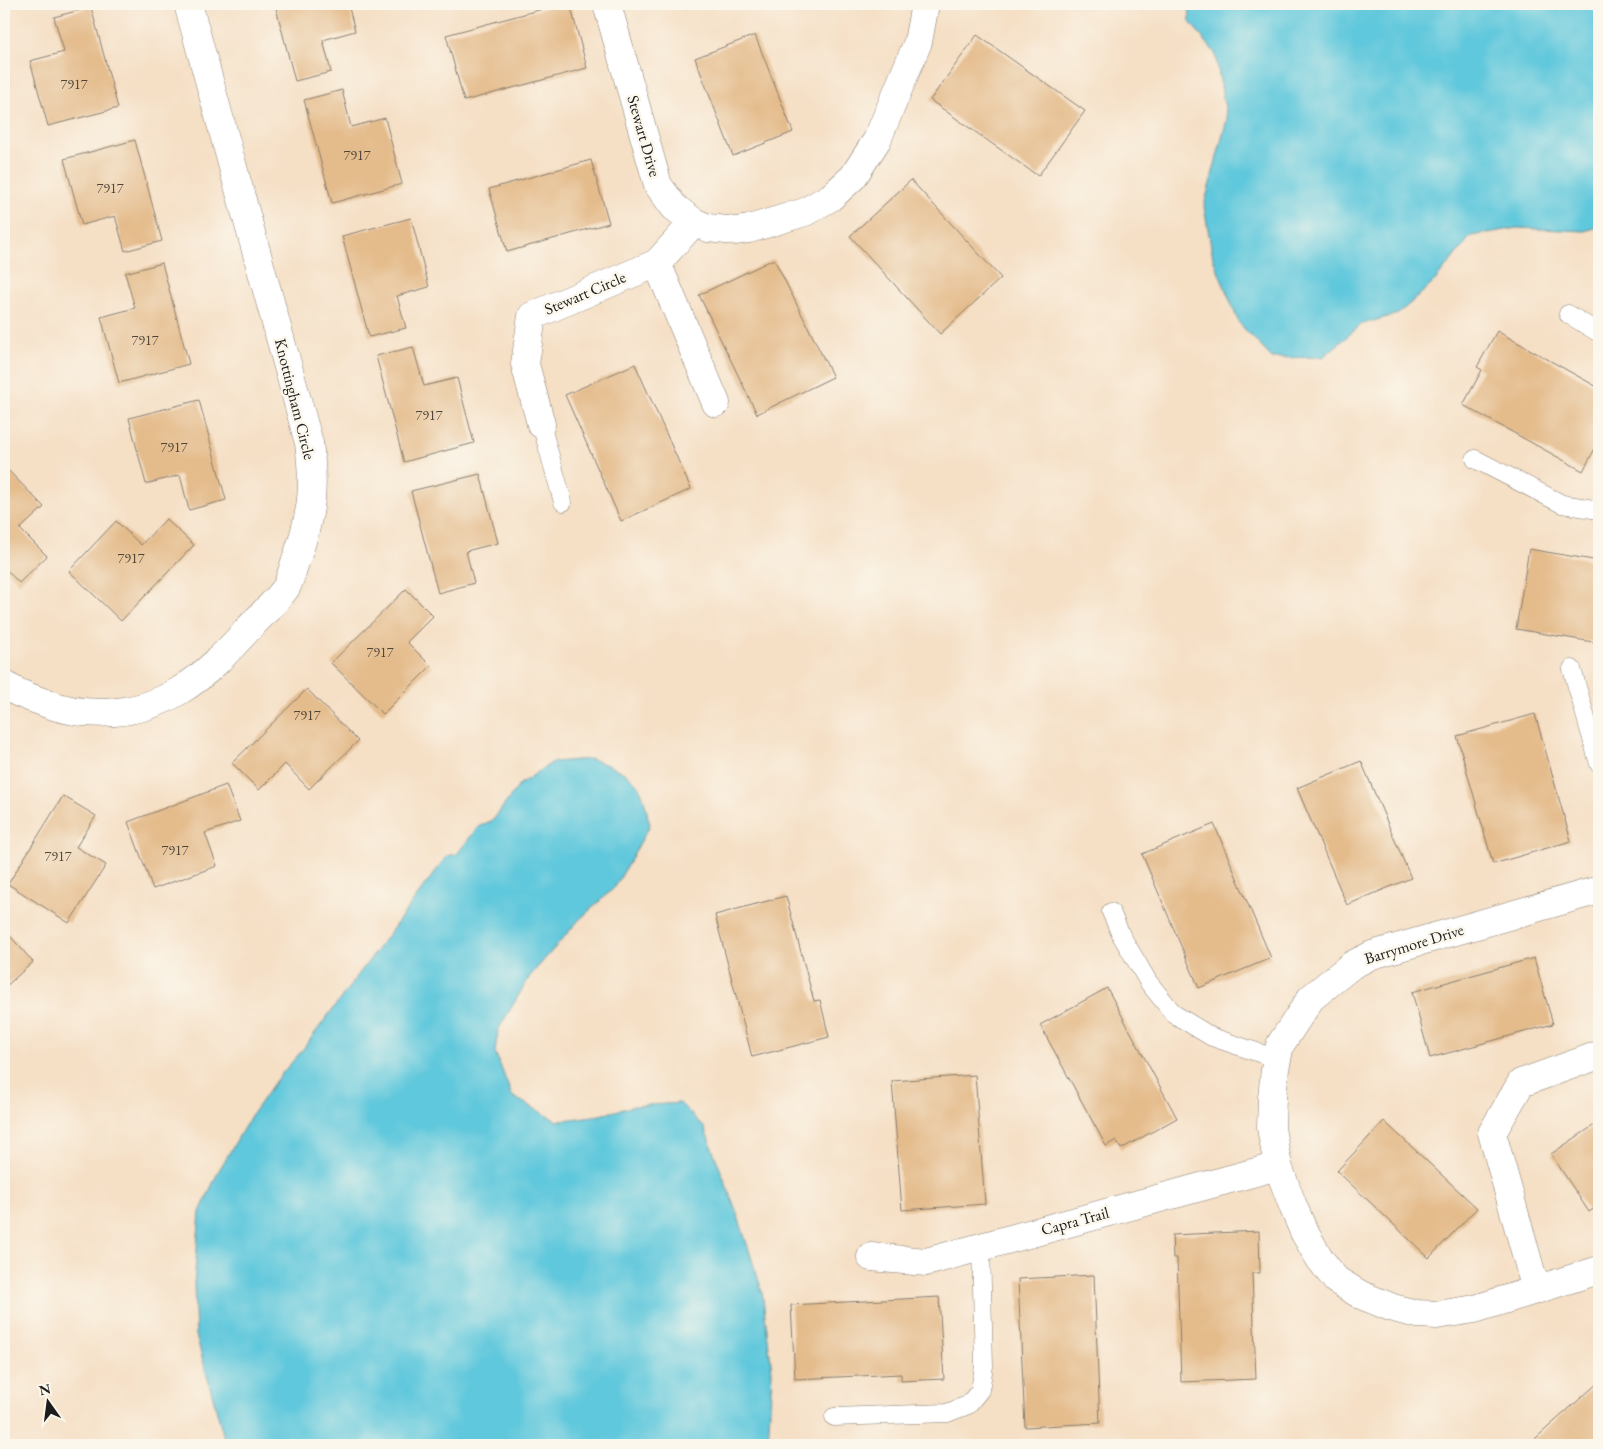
<svg xmlns="http://www.w3.org/2000/svg" width="1603" height="1449" font-family="'EB Garamond',serif">
	<style>
		.water { fill: #60c8dc; stroke: #3e727c }
		.building { fill: #e4bb8b }
		.lines { fill: none; stroke-linecap: round; stroke-linejoin: round }
		.lane-casing { stroke: #887e70; stroke-width: 19 }
		.street-casing { stroke: #887e70; stroke-width: 29 }
		.lane { stroke: #fff; stroke-width: 18 }
		.street { stroke: #fff; stroke-width: 28 }
		.labels { text-anchor: middle; dominant-baseline: central; stroke-width: 5; stroke-linejoin: round; paint-order: stroke }
		.number-label { font-size: 14px; fill: #4e4438 }
		.street-label { font-size: 16px; fill: #1c1c1c; stroke: #fbf7ec }
	</style>
	<rect width="100%" height="100%" fill="#fbf7ec"/>
	<filter id="ink" filterUnits="userSpaceOnUse"><feTurbulence type="fractalNoise" baseFrequency=".02" numOctaves="2"/><feDisplacementMap in="SourceGraphic" scale="10" xChannelSelector="R" yChannelSelector="G"/><feConvolveMatrix kernelMatrix="1 2 1 2 8 2 1 2 1" color-interpolation-filters="sRGB"/></filter>
	<filter id="wash" filterUnits="userSpaceOnUse"><feTurbulence type="fractalNoise" baseFrequency=".0096" numOctaves="4" result="noise"/><feDisplacementMap in="SourceGraphic" scale="20" xChannelSelector="R" yChannelSelector="G"/><feGaussianBlur stdDeviation="1.12" result="paint"/><feColorMatrix in="noise" values="0 0 0 0 0 0 0 0 0 0 0 0 0 0 0 0 0 1.4 0 .05"/><feComposite in="paint" operator="in"/></filter>
	<g filter="url(#wash)">
		<rect width="100%" height="100%" fill="#f5dfc5"/>
		<g class="water">
			<path d="M1189,4h410v223l-15,4 -67,-3 -46,8 -38,47 -35,31 -36,10 -39,33 -51,1 -33,-35 -26,-65 -9,-52 23,-87 -12,-66 -25,-31z"/>
			<path d="M591,759c19,7 44,14 51,35 4,10 5,21 8,31l-35,62 -36,33 -49,56 -32,54 -3,22 17,44 45,25 43,-6 34,-9 46,-3 24,24 33,86 25,78 10,80 -4,74h-542l-30,-110 -2,-51 6,-72 18,-40 34,-58 25,-35 23,-26 147,-197 10,-2 21,-27 15,-7 27,-36 33,-22z"/>
		</g>
		<g id="blocks">
			<g class="building">
				<path d="M275,4h73l7,27 -32,9 8,32 -36,9z"/>
				<path d="M561,4h9l17,64 -123,33 -18,-66z"/>
				<path d="M91,7l27,101 -70,18 -18,-65 34,-9 -10,-35z"/>
				<path d="M755,35l38,97 -60,24 -38,-98z"/>
				<path d="M977,35l108,76 -47,65 -108,-76z"/>
				<path d="M342,90l9,37 34,-9 17,66 -70,19 -28,-103z"/>
				<path d="M135,140l27,101 -37,10 -10,-35 -33,9 -18,-66z"/>
				<path d="M591,160l18,63 -102,29 -18,-63z"/>
				<path d="M911,180l90,98 -61,56 -90,-98z"/>
				<path d="M411,218l18,69 -32,9 9,32 -37,9 -27,-101z"/>
				<path d="M774,259l59,118 -76,37 -58,-119z"/>
				<path d="M162,263l27,101 -70,19 -18,-66 34,-9 -10,-35z"/>
				<path d="M1497,331l102,57v53l-16,30 -120,-66 19,-35 -5,-3z"/>
				<path d="M413,347l11,39 33,-8 17,65 -70,19 -28,-106z"/>
				<path d="M635,364l56,125 -70,32 -56,-126z"/>
				<path d="M199,400l27,100 -37,10 -9,-35 -34,9 -17,-66z"/>
				<path d="M4,466l40,41 -24,22 27,27 -28,27 -15,-16z"/>
				<path d="M480,474l18,69 -32,8 8,32 -36,10 -27,-102z"/>
				<path d="M166,519l28,26 -73,76 -52,-50 47,-50 25,24z"/>
				<path d="M1529,549l70,12v82l-83,-14z"/>
				<path d="M406,589l27,27 -26,26 24,24 -48,48 -52,-51z"/>
				<path d="M307,689l51,52 -49,48 -24,-25 -26,26 -27,-27z"/>
				<path d="M1535,714l36,127 -78,23 -36,-128z"/>
				<path d="M1361,761l50,117 -64,27 -50,-117z"/>
				<path d="M226,785l14,36 -35,12 12,33 -64,23 -25,-67z"/>
				<path d="M63,796l33,20 -20,31 30,18 -37,58 -61,-39z"/>
				<path d="M1214,824l57,134 -72,30 -57,-134z"/>
				<path d="M786,896l28,105 6,-1 9,37 -77,20 -37,-142z"/>
				<path d="M4,929l29,33 -29,26z"/>
				<path d="M1534,958l19,66 -123,34 -18,-66z"/>
				<path d="M1107,988l70,130 -56,31 -5,-9 -10,6 -66,-121z"/>
				<path d="M975,1075l10,129 -83,6 -10,-129z"/>
				<path d="M1384,1121l93,87 -48,50 -92,-87z"/>
				<path d="M1599,1122v83l-10,7 -38,-58z"/>
				<path d="M1259,1231l1,42h-8l4,106 -75,3 -4,-124h-4l-1,-23z"/>
				<path d="M1094,1275l6,148 -75,4 -7,-148z"/>
				<path d="M939,1297l5,82 -43,2v-7l-106,5 -4,-74z"/>
				<path d="M1599,1382v63h-71z"/>
			</g>
		</g>
	</g>
	<g filter="url(#ink)">
		<use href="#blocks" fill-opacity="0" stroke="#887e70" stroke-width="1"/>
		<g class="lines">
			<g class="lane-casing">
				<g id="lane">
					<path d="M1568,314l31,19"/>
					<path d="M541,424l22,78"/>
					<path d="M1475,459l87,45 37,6"/>
					<path d="M1572,669l27,95"/>
					<path d="M1111,912l10,23 28,48 25,31 38,23 65,22"/>
					<path d="M834,1417l113,-4 21,-8 12,-15 4,-24 -3,-119"/>
				</g>
			</g>
			<g class="street-casing">
				<g id="street">
					<path d="M607,4l51,181 16,22 20,15 14,6 28,3 13,-2 56,-17 26,-15 22,-20 24,-37 41,-98 7,-38"/>
					<path d="M657,263l59,140"/>
					<path d="M541,424l-16,-60 7,-48 125,-53 37,-41"/>
					<path d="M4,684c12,10 29,14 44,20 42,15 92,11 131,-13 27,-16 49,-40 70,-63 9,-10 33,-32 38,-42 4,-9 6,-19 10,-29 15,-44 18,-68 12,-114l-121,-439"/>
					<path d="M1599,890l-227,65 -20,10 -41,33 -31,47 -5,24 -3,29 -1,30 7,38 15,40 11,26 16,27 16,21 25,15 32,13 24,6 20,1 38,-6 124,-39"/>
					<path d="M871,1257l55,5 352,-96"/>
					<path d="M1536,1290l-44,-157 29,-50 78,-28"/>
				</g>
			</g>
			<use href="#lane" class="lane"/>
			<use href="#street" class="street"/>
		</g>
	</g>
	<g class="labels">
		<g class="number-label">
			<text x="74" y="84">7917</text>
			<text x="357" y="155">7917</text>
			<text x="110" y="188">7917</text>
			<text x="145" y="340">7917</text>
			<text x="429" y="415">7917</text>
			<text x="174" y="447">7917</text>
			<text x="131" y="558">7917</text>
			<text x="380" y="652">7917</text>
			<text x="307" y="715">7917</text>
			<text x="175" y="850">7917</text>
			<text x="58" y="856">7917</text>
		</g>
		<g class="street-label">
			<text transform="translate(644 136) rotate(74)">Stewart Drive</text>
			<text transform="translate(585 293) rotate(-23)">Stewart Circle</text>
			<text transform="translate(295 399) rotate(76)">Knottingham Circle</text>
			<text transform="translate(1414 944) rotate(-17)">Barrymore Drive</text>
			<text transform="translate(1075 1221) rotate(-15)">Capra Trail</text>
		</g>
	</g>
	<rect width="1603" height="1449" fill="none" stroke="#fbf7ec" stroke-width="20"/>
	<g transform="translate(48 1402) rotate(346)" stroke="#fbf7ec" stroke-width="4" paint-order="stroke">
	<path d="M0-4L9 19L0 12L-9 19Z" fill="#1c1c1c"/>
	<text y="-8" font-size="14" font-weight="bold" text-anchor="middle" fill="#1c1c1c">N</text>
	</g>
</svg>
